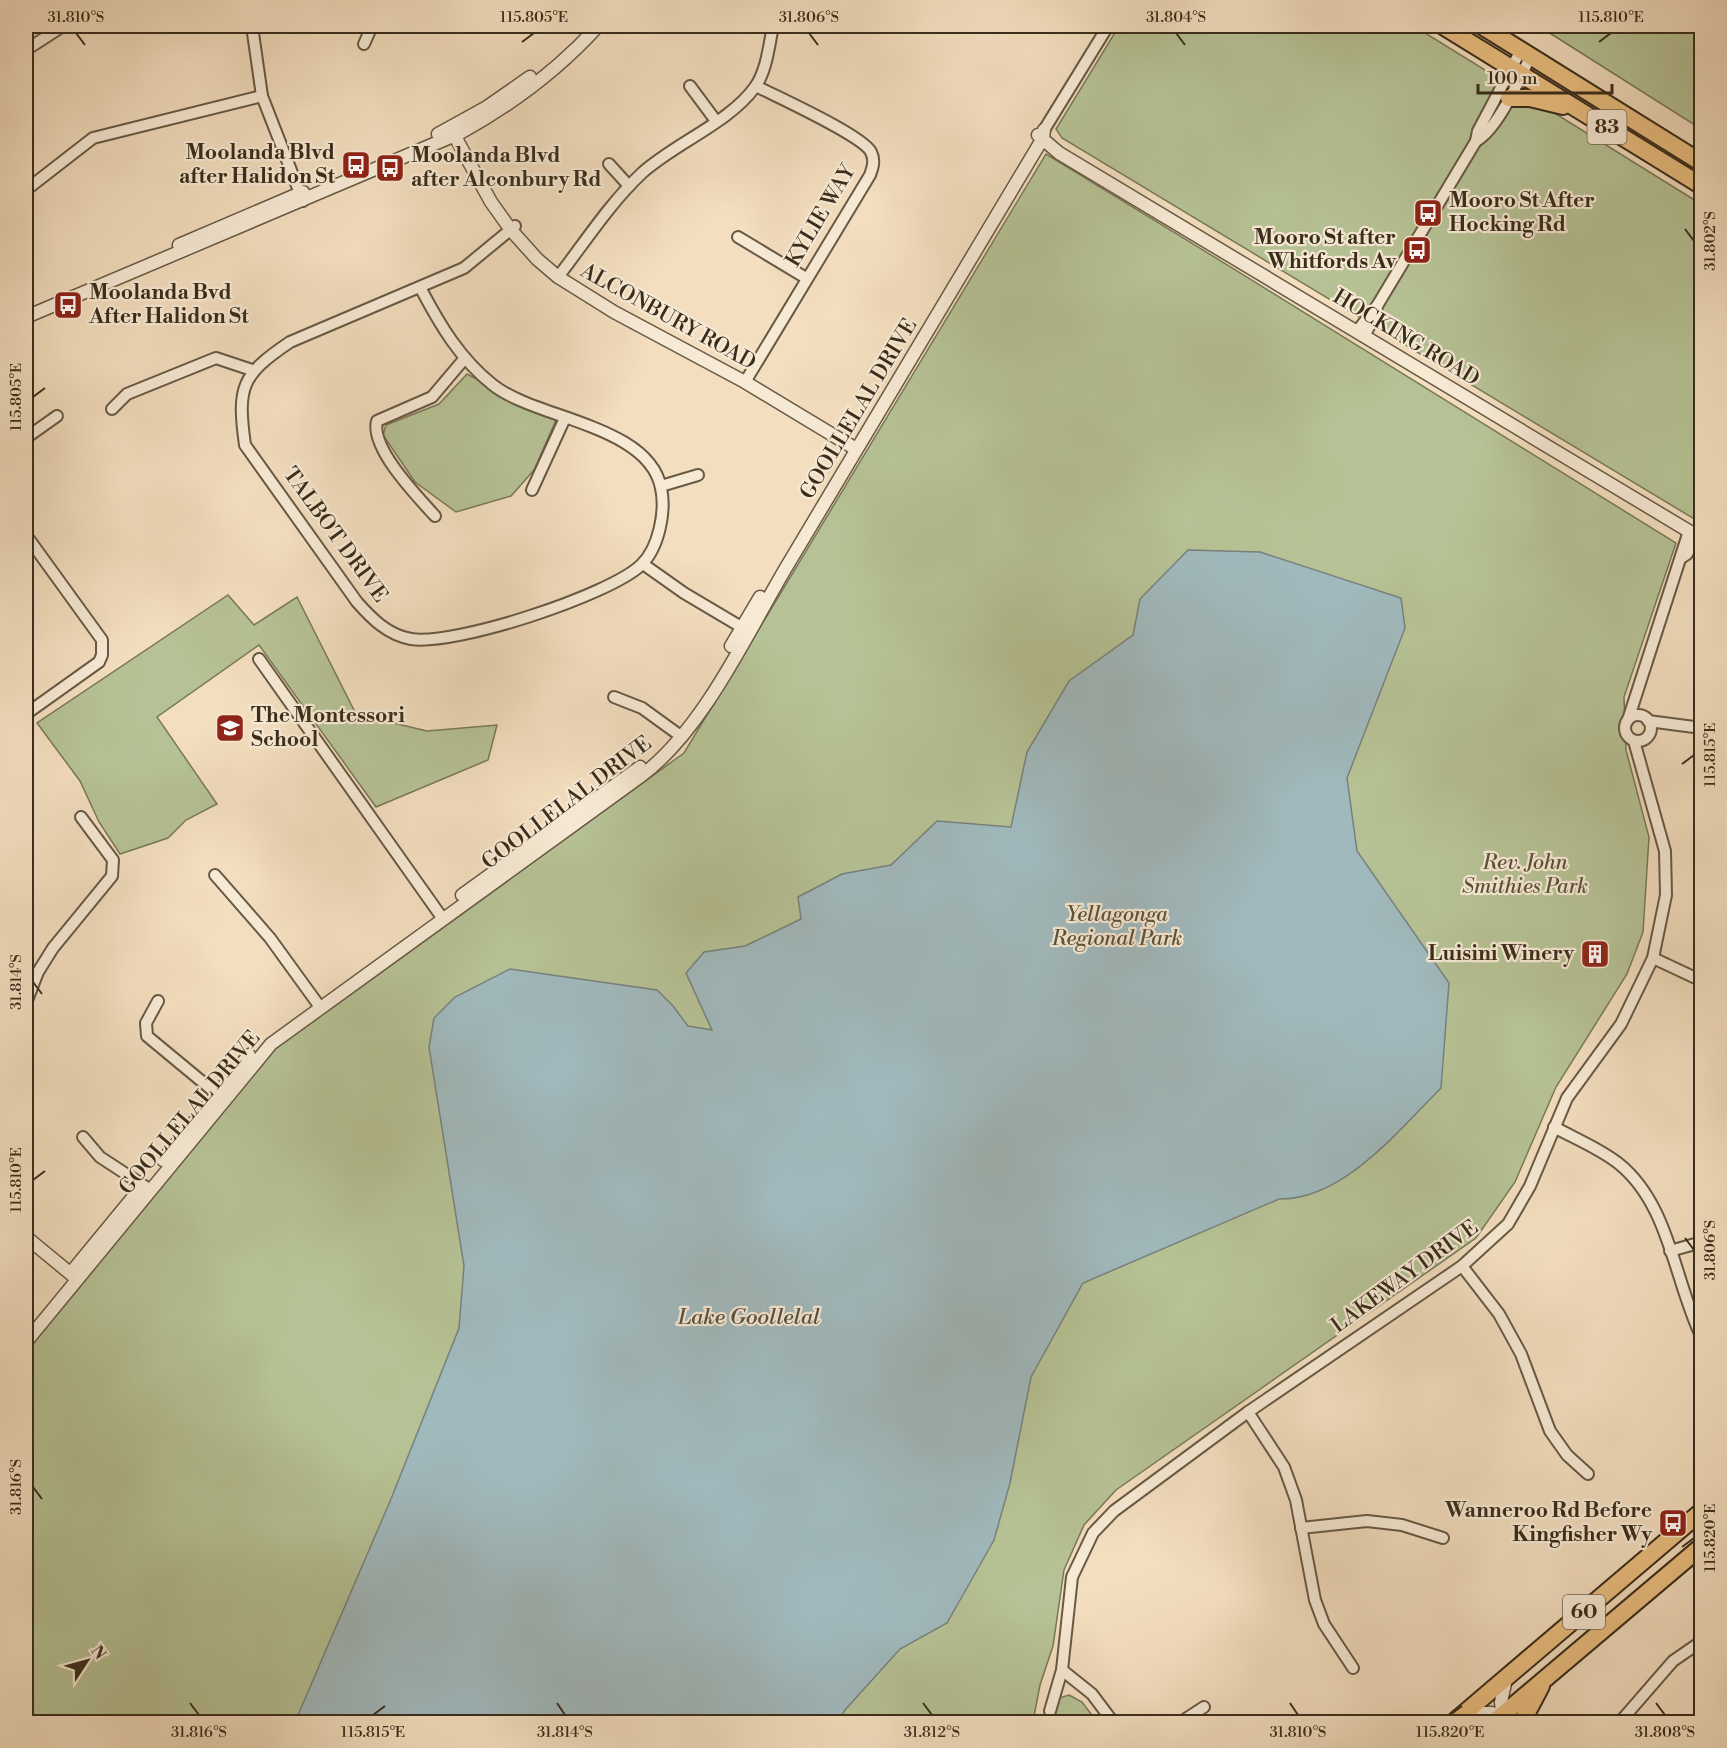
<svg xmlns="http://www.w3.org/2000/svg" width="1727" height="1748" font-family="'Libre Bodoni',serif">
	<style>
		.green { fill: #b6c295; stroke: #787858; stroke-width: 1.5 }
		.water { fill: #a0b9bd; stroke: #77817d; stroke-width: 1.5 }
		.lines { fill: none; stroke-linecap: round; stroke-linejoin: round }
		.minor-casing { stroke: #685945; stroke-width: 14 }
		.tertiary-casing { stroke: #685945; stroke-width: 15 }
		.primary-casing { stroke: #3a2d1c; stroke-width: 20 }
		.trunk-casing { stroke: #3a2d1c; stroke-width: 20 }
		.minor { stroke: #f7ead5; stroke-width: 10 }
		.tertiary { stroke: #f7ead5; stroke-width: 12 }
		.primary { stroke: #eabf80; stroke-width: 16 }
		.trunk { stroke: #eabf80; stroke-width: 16 }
		.ticks { fill: none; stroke: #3a2d1c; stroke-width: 2 }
		.labels { text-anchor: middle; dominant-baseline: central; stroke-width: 4.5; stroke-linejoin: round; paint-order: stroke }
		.shield { fill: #f7ead5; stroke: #736654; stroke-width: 1.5 }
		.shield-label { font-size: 20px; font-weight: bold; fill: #3a2d1c }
		.poi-label { font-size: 21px; font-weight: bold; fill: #3a2d1c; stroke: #f7ead5; text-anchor: end }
		.street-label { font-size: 21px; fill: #3a2d1c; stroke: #f7ead5 }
		.park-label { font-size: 21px; font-style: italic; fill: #59523a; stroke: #f7ead5 }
		.water-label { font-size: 22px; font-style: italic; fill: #545044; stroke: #f7ead5 }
		.neatline { fill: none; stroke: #3a2d1c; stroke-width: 2 }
		.ticks-label { font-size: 15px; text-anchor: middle; fill: #3a2d1c }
	</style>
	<rect width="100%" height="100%" fill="#f3debf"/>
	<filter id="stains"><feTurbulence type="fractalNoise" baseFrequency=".00333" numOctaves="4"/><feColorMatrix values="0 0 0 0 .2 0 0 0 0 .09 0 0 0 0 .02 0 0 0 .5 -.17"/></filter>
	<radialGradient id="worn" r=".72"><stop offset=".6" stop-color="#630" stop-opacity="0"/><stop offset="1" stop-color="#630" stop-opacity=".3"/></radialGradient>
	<g class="green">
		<path d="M1119,26h295l287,178v319l-639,-385 -6,-9z"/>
		<path d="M1538,26h163v103l-145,-92z"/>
		<path d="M1046,154c211,128 420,259 630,389l-52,154 2,53 23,87 -6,95 -16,42 -71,113 -41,95 -39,56 -360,252 -32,35 -20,45 -11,76 -13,39 -6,31 14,6h-1022v-376l250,-298 408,-295z"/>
		<path d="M467,374l89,46 -22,50 -23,26 -55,16 -41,-30 -32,-47 3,-10 53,-21z"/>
		<path d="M228,595l26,30 43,-28 59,117 71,17 70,-6 -9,35 -112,47 -117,-162 -102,72 60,87 -31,16 -18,18 -48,16 -21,-32 -19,-41 -43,-58z"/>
		<path d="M1069,1695l13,7 15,20h-48l10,-24z"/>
	</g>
	<path class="water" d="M1188,550l72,2 141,46 4,30 -58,150 10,73 92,132 -8,105c-42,42 -98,112 -162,111l-196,84 -52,94 -21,106 -16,57 -47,83 -47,26 -55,61 -7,12h-543l96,-223 68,-171 5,-62 -35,-219 5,-29 21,-21 55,-28 147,21 16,16 15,20 24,4 -26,-57 18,-21 41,-6 56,-27 -3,-22 44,-23 49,-9 46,-44 74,6 16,-75 42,-71 64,-46 7,-36z"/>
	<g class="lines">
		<g class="minor-casing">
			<g id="minor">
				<path d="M252,26l10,70 41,105"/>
				<path d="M364,44l8,-18"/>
				<path d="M26,50l37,-24"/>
				<path d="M690,86l26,35"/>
				<path d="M1044,130l64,-104"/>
				<path d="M1476,141c22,-12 44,-63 55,-86"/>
				<path d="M609,164l20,22"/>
				<path d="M26,190l67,-52 169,-42"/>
				<path d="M738,237l68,41"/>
				<path d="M558,277c27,-35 52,-74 84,-104 33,-30 87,-50 113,-86 12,-17 14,-42 18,-61"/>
				<path d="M421,289c19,36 39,70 72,96 43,34 156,40 168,103 5,23 -2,60 -20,77 -31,30 -186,81 -230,74 -23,-4 -39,-20 -54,-37l-112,-157c-8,-58 -4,-70 45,-103l174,-74 51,-42"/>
				<path d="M1357,331l20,-25 99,-165 2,-10 43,-81"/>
				<path d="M1364,336l11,-20 2,-10"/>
				<path d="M745,382l125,-207c3,-8 5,-15 1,-23 -9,-17 -94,-55 -115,-66"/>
				<path d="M112,409l15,-15 89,-36 36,12"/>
				<path d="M26,438l31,-22"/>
				<path d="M661,486l37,-11"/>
				<path d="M532,490l33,-72"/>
				<path d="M435,516c-18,-20 -65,-68 -58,-95l55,-24 33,-39"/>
				<path d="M26,535l76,105v15l-3,7 -73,52"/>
				<path d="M1681,558l6,-4 9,-18"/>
				<path d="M643,564l41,29 64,38"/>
				<path d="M259,659l184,260"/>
				<path d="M614,697l28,11 40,29"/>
				<circle cx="1638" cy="728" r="13"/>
				<path d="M1628,720l61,-189"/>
				<path d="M1648,721l54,7"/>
				<path d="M215,875l55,63 50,69"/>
				<path d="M1653,958l49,23"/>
				<path d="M158,1001l-12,22 1,13 76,63"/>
				<path d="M26,1003l12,-31 15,-24 59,-72 1,-16 -32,-43"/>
				<path d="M1554,1127c20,11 45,21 64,36 52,41 56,118 84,175"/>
				<path d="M83,1137l17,20 49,32"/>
				<path d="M1670,1251l32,-9"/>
				<path d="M1462,1266l37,48 22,40 29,77 17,24 21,19"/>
				<path d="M1248,1412l36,55 12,33 19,100 9,24 29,44"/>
				<path d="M1301,1528l66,-7 35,4 41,13"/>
				<path d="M1062,1670l30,24 21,28"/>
				<path d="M1050,1711l12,-41 10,-93 21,-44 21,-22 134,-99 214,-146 46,-42 22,-38 37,-88 54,-74 32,-66 13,-63 -1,-44 -31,-110"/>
				<path d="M1181,1722l23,-15"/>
				<path d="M1620,1722l53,-61 29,-20"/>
			</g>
		</g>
		<g class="tertiary-casing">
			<g id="tertiary">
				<path d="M452,131l39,71 20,28 26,29 21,18 56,35 131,70 111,67"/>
				<path d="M438,134l49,-27 43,-30"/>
				<path d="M1038,135l21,18 643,386"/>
				<path d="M179,245l124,-53"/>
				<path d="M26,317l434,-184c51,-28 99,-64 138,-107"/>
				<path d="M731,646l29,-49"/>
				<path d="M462,895l178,-128"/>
				<path d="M163,1160l86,-105"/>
				<path d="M26,1237l51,42"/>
				<path d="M74,1269l65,-79"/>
				<path d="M26,1342l245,-298 370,-268c63,-47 106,-143 146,-210 86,-143 172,-285 256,-428l1,-8"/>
				<path d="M1466,1713h26l22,9"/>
				<path d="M1503,1721l-2,-19 5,-23"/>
			</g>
		</g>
		<g class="primary-casing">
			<g id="primary">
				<path d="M1443,26l259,160"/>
				<path d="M1482,26l220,137"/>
				<path d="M1509,98h21l33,8"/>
			</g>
		</g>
		<g class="trunk-casing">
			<g id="trunk">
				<path d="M1454,1722l248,-211"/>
				<path d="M1494,1722l208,-176"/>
				<path d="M1522,1722l19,-36"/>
			</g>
		</g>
		<use href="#minor" class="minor"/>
		<use href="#tertiary" class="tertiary"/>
		<use href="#primary" class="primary"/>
		<use href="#trunk" class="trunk"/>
	</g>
	<path class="ticks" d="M76,33l9,12M809,33l9,12M1176,33l9,12M522,42l12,-9M1599,42l12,-9M1685,229l9,12M33,397l12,-9M1682,764l12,-9M33,982l9,12M33,1180l12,-9M1685,1238l9,12M33,1487l9,12M1682,1547l12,-9M190,1703l9,12M557,1703l8,12M923,1703l9,12M1290,1703l8,12M1656,1703l9,12M373,1715l12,-9M1450,1715l12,-9"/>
	<defs>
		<g id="bus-square" transform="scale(1.5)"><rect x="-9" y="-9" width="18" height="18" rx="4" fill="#8f2418" stroke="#f7ead5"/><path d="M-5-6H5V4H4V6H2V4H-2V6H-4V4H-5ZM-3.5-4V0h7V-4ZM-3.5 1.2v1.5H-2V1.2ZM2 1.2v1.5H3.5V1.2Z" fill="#fff"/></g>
		<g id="school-square" transform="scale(1.5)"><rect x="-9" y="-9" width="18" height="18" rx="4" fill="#8f2418" stroke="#f7ead5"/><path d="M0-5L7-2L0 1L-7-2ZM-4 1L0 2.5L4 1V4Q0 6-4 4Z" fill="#fff"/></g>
		<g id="building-square" transform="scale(1.5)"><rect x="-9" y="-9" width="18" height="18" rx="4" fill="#8f2418" stroke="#f7ead5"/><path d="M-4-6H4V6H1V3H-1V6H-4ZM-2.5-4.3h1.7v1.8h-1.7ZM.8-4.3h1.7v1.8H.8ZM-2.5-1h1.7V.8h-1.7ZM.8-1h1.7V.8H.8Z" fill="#fff"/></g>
	</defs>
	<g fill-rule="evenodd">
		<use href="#bus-square" x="356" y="165"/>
		<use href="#bus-square" x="390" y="168"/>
		<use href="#bus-square" x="1428" y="213"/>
		<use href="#bus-square" x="1417" y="250"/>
		<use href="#bus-square" x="68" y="305"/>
		<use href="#school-square" x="230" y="728"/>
		<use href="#building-square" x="1595" y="954"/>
		<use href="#bus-square" x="1673" y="1523"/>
	</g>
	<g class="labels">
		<g class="shield">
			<rect x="1587.5" y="110" width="39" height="34" rx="4.5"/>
			<rect x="1563" y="1595" width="42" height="34" rx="4.5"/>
		</g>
		<g class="shield-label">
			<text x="1607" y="127">83</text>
			<text x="1584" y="1612">60</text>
		</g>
		<g class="poi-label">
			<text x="335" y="153">Moolanda Blvd<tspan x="335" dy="24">after Halidon St</tspan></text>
			<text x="411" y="156" text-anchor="start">Moolanda Blvd<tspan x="411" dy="24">after Alconbury Rd</tspan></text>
			<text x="1449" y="201" text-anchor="start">Mooro St After<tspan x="1449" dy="24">Hocking Rd</tspan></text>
			<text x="1396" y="238">Mooro St after<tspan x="1396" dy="24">Whitfords Av</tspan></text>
			<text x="89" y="293" text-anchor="start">Moolanda Bvd<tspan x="89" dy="24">After Halidon St</tspan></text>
			<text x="251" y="716" text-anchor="start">The Montessori<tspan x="251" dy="24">School</tspan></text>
			<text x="1574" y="954">Luisini Winery</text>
			<text x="1652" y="1511">Wanneroo Rd Before<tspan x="1652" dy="24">Kingfisher Wy</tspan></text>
		</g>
		<g class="street-label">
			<text transform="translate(821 216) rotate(-59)">KYLIE WAY</text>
			<text transform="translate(668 317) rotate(29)">ALCONBURY ROAD</text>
			<text transform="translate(1406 338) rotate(31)">HOCKING ROAD</text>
			<text transform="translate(859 409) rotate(-59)">GOOLLELAL DRIVE</text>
			<text transform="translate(335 535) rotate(54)">TALBOT DRIVE</text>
			<text transform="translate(567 803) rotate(-37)">GOOLLELAL DRIVE</text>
			<text transform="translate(190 1113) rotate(-50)">GOOLLELAL DRIVE</text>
			<text transform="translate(1405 1277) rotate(-36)">LAKEWAY DRIVE</text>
		</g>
		<g class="park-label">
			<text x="1525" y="863">Rev. John<tspan x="1525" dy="24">Smithies Park</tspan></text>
			<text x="1117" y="915">Yellagonga<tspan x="1117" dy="24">Regional Park</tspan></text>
		</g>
		<g class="water-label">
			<text x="749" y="1317">Lake Goollelal</text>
		</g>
	</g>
	<rect width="1727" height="1748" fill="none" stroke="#f3debf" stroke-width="66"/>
	<g transform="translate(87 1661) rotate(54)" stroke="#f7ead5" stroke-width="4.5" paint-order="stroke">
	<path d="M0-4.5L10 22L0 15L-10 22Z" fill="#3a2d1c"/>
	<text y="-9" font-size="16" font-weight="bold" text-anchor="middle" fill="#3a2d1c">N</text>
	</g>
	<path d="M1478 84v9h134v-9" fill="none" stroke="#3a2d1c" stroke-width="3"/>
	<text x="1487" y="84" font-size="18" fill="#3a2d1c" stroke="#f7ead5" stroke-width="4.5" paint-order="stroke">100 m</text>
	<rect x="33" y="33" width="1661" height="1682" class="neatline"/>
	<g class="ticks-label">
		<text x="76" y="22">31.810°S</text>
		<text x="534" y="22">115.805°E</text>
		<text x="809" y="22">31.806°S</text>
		<text x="1176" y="22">31.804°S</text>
		<text x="1611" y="22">115.810°E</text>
		<text transform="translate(1710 241) rotate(-90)" y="5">31.802°S</text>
		<text transform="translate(16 397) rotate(-90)" y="5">115.805°E</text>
		<text transform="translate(1710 755) rotate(-90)" y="5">115.815°E</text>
		<text transform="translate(16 982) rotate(-90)" y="5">31.814°S</text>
		<text transform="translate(16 1180) rotate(-90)" y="5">115.810°E</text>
		<text transform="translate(1710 1250) rotate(-90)" y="5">31.806°S</text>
		<text transform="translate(16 1487) rotate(-90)" y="5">31.816°S</text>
		<text transform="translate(1710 1538) rotate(-90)" y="5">115.820°E</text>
		<text x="199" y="1737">31.816°S</text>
		<text x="373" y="1737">115.815°E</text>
		<text x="565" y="1737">31.814°S</text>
		<text x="932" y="1737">31.812°S</text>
		<text x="1298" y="1737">31.810°S</text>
		<text x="1450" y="1737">115.820°E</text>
		<text x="1665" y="1737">31.808°S</text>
	</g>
	<rect width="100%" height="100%" filter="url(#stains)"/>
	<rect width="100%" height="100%" fill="url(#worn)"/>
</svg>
